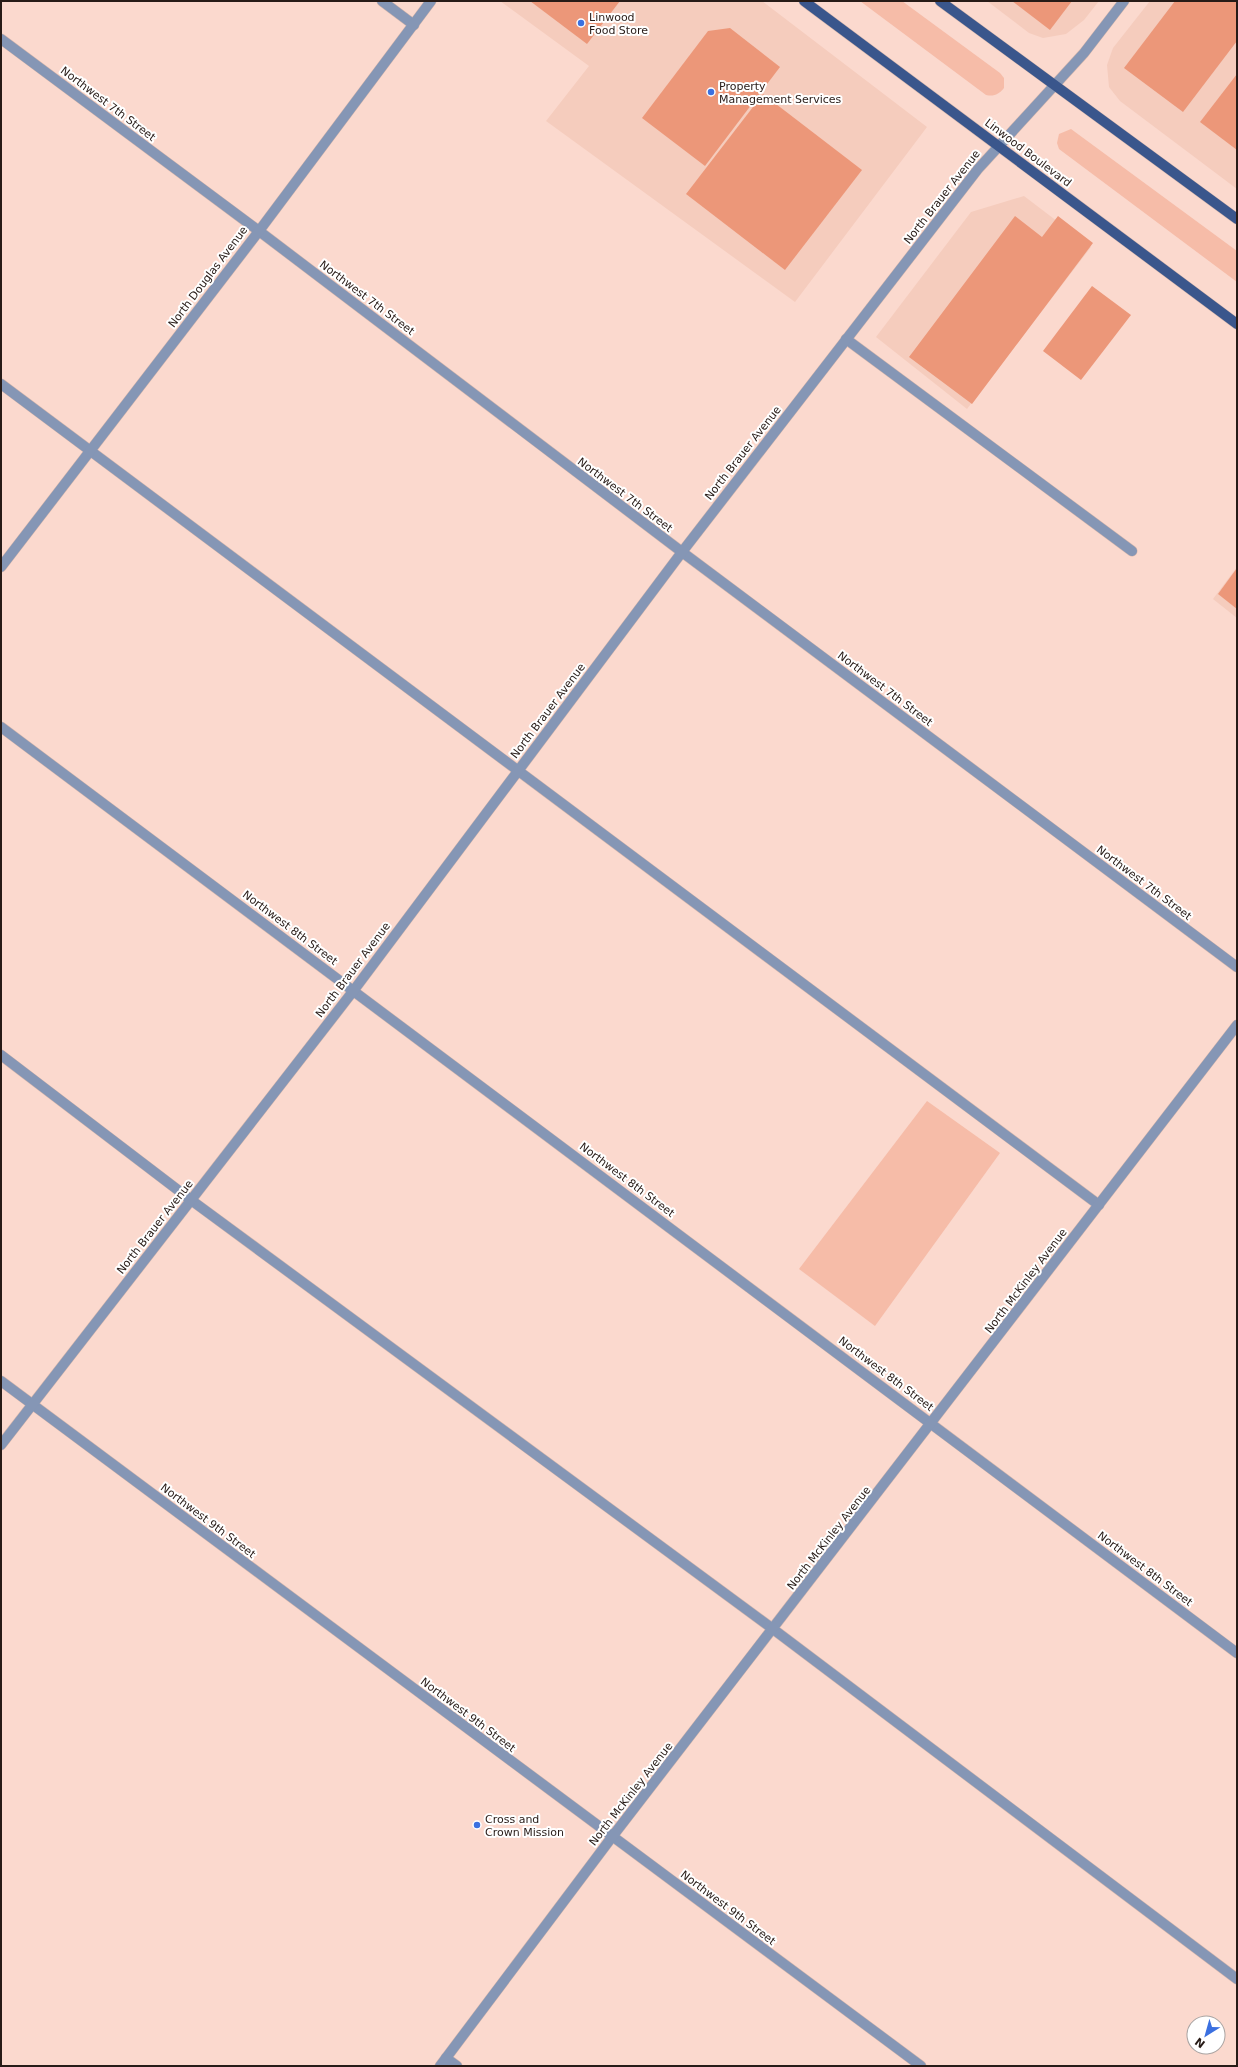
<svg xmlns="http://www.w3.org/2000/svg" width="1238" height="2067" font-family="'DejaVu Sans',sans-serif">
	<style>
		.built { fill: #f5ccbd }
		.green { fill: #f6bca8 }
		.building { fill: #ec9779 }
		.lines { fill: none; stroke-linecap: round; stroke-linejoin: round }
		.service-casing { stroke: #d5b7ad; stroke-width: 11 }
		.minor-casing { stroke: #d5b7ad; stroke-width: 11 }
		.primary-casing { stroke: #d5b7ad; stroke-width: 11 }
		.service { stroke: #8596b5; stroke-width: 10 }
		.minor { stroke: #8596b5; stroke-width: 10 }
		.primary { stroke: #3a568c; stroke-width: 10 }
		.poi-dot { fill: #3b70e0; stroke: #fff; stroke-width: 1.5 }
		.labels { text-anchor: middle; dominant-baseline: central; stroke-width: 4; stroke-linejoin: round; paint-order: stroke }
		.poi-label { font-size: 11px; fill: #271b17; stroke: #fff; text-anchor: start }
		.street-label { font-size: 11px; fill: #271b17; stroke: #fff }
	</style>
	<rect width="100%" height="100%" fill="#fbd9ce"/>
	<g class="built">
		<path d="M500,1h262l165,126 -132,175 -249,-181 43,-55z"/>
		<path d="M987,1h112l-15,19 -18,14 -23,4 -14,-5z"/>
		<path d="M1150,1h87v188l-117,-88 -11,-14 -2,-22 6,-17z"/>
		<path d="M1024,196l67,51 -124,162 -91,-72 95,-125z"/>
		<path d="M1237,567v51l-24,-19z"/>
	</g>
	<g class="green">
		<path d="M860,1h42l98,72 4,5v10c-5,6 -10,9 -18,7z"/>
		<path d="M1071,129l166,122v31l-178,-133 -2,-6 2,-9z"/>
		<path d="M927,1101l73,52 -125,173 -76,-57z"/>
	</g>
	<g class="building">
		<path d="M530,1h90l-33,43z"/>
		<path d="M1012,1h60l-22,29z"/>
		<path d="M1175,1h60l2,2v38l-54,71 -59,-44z"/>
		<path d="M730,28l50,39 -75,99 -63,-48 66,-87z"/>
		<path d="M1237,74v76l-37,-28z"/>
		<path d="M763,94l99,76 -77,100 -99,-76z"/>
		<path d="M1015,216l27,21 16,-21 35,27 -121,161 -63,-47z"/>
		<path d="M1092,286l39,29 -50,65 -38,-29z"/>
		<path d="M1237,568v41l-19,-15z"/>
	</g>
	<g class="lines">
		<g class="service-casing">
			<g id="service">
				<path d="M382,1l32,24"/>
				<path d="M846,339l286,212"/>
				<path d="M1,384l1098,821"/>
				<path d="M1,1055l190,145 582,429 464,350"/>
				<path d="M446,2058l11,8"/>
			</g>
		</g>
		<g class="minor-casing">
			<g id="minor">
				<path d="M1,39l258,192 423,321 555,415"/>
				<path d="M1,567l258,-336 172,-230"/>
				<path d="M1,727l1236,926"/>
				<path d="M1,1381l920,685"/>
				<path d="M1,1445l353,-455 328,-438 296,-383 106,-116 40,-52"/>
				<path d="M440,2066l172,-229 625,-812"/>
			</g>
		</g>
		<g class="primary-casing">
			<g id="primary">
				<path d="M804,1l433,323"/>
				<path d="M940,1l297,218"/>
			</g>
		</g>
		<use href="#service" class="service"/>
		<use href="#minor" class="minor"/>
		<use href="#primary" class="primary"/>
	</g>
	<g class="poi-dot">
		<circle cx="581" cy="23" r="4"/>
		<circle cx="711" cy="92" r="4"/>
		<circle cx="477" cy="1825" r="4"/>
	</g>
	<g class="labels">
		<g class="poi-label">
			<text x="589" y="17">Linwood<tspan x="589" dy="13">Food Store</tspan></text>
			<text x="719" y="86">Property<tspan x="719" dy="13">Management Services</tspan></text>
			<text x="485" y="1819">Cross and<tspan x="485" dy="13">Crown Mission</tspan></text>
		</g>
		<g class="street-label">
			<text transform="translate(108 104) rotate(37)">Northwest 7th Street</text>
			<text transform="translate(1028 153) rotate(37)">Linwood Boulevard</text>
			<text transform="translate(942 197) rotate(-52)">North Brauer Avenue</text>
			<text transform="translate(208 277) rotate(-53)">North Douglas Avenue</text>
			<text transform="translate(367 298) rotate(37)">Northwest 7th Street</text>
			<text transform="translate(743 453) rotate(-52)">North Brauer Avenue</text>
			<text transform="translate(625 495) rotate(37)">Northwest 7th Street</text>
			<text transform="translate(885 689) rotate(37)">Northwest 7th Street</text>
			<text transform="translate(548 711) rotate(-53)">North Brauer Avenue</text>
			<text transform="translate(1144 883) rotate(37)">Northwest 7th Street</text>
			<text transform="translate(290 928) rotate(37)">Northwest 8th Street</text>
			<text transform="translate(353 970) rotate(-53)">North Brauer Avenue</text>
			<text transform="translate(627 1180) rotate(37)">Northwest 8th Street</text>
			<text transform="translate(155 1227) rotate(-52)">North Brauer Avenue</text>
			<text transform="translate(1026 1281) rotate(-53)">North McKinley Avenue</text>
			<text transform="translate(886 1374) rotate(37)">Northwest 8th Street</text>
			<text transform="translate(208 1521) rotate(37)">Northwest 9th Street</text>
			<text transform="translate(829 1538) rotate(-52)">North McKinley Avenue</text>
			<text transform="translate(1145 1569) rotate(37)">Northwest 8th Street</text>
			<text transform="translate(468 1715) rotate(37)">Northwest 9th Street</text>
			<text transform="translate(631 1794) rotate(-52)">North McKinley Avenue</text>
			<text transform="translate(728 1908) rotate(37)">Northwest 9th Street</text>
		</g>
	</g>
	<rect width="1238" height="2067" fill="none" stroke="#271b17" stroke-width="4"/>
	<g transform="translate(1206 2035) rotate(217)"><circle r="19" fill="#ffffff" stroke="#a9a4a2"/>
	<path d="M0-3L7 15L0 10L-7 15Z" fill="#3b70e0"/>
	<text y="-6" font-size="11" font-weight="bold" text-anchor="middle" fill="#271b17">N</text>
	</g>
</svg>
